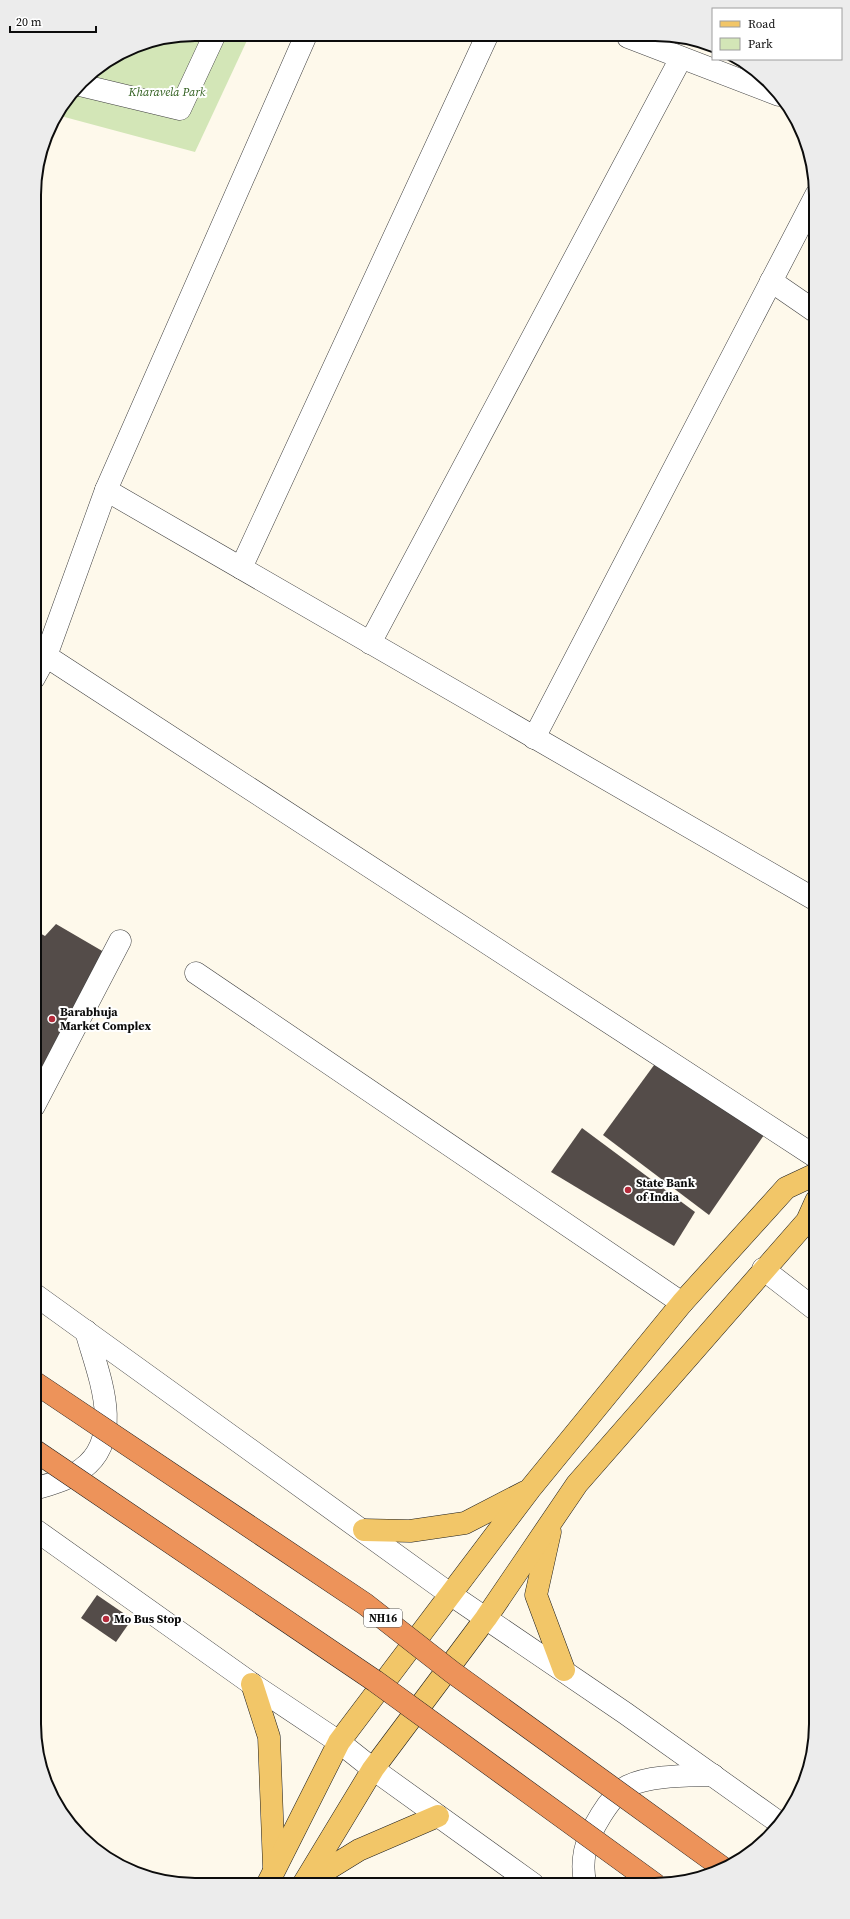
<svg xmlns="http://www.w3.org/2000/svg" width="850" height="1919" font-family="'Source Serif 4',serif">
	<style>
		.green { fill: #d3e6b7 }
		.building { fill: #544c49 }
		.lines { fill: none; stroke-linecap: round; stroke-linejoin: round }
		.minor-casing { stroke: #3f3f3f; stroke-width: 23 }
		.major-casing { stroke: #1d1d1d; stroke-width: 23 }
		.minor { stroke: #fff; stroke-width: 22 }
		.major { stroke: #f2c668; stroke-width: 22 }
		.highway-bridge-casing { stroke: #1d1d1d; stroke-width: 23; stroke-linecap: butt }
		.highway-bridge { stroke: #ed935a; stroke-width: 22 }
		.poi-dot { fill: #b42b3b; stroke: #fff; stroke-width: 1.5 }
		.labels { text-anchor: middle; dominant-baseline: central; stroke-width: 4; stroke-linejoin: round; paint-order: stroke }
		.shield { fill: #fff; stroke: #555; stroke-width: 1 }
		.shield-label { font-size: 11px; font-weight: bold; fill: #0c0c0c }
		.park-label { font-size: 12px; font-style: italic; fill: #326020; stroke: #fff }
		.poi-label { font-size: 12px; font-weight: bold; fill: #0c0c0c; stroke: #fff; text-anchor: start }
		.rim { fill: none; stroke: #0c0c0c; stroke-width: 2 }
	</style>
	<rect width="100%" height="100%" fill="#fef9eb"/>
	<path class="green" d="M195,34h55l-55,118 -138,-37 32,-41 44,-28z"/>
	<g class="building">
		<path d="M56,924l48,28 -70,135v-157l11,6z"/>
		<path d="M657,1061l109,71 -57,83 -106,-80z"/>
		<path d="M582,1128l113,84 -21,34 -123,-74z"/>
		<path d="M97,1595l35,24 -16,23 -35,-24z"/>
	</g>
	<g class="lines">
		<g class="minor-casing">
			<g id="minor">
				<path d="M306,35l-200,455 -60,166 770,501"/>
				<path d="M628,37l151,58"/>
				<path d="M80,85l100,24 35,-75"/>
				<path d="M771,281l45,31"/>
				<path d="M106,490l710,410"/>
				<path d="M241,568l246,-532"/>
				<path d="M370,643l311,-585"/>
				<path d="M34,678l12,-22"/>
				<path d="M534,738l282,-543"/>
				<path d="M196,973l486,330"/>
				<path d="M34,1106l86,-165"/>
				<path d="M763,1269l53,41"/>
				<path d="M34,1294l416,300 175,119 156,111"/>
				<path d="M34,1489c16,-5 34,-9 48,-20 44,-32 16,-95 4,-138"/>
				<path d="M34,1529l218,155 87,58 34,27 160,115"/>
				<path d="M586,1885c-3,-10 -3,-24 -1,-34 4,-19 25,-56 43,-65 23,-11 59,-10 85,-11"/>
			</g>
		</g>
		<g class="major-casing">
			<g id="major">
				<path d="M364,1530l46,1 55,-8 60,-31"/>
				<path d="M550,1532l-14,63 28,75"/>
				<path d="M252,1684l17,53 5,130"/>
				<path d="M307,1882l52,-32 79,-34"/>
				<path d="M268,1883l71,-141 191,-253 152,-186 104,-115 30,-14"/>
				<path d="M304,1883l69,-114 113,-151 91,-134 230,-263 9,-20"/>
			</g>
		</g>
		<use href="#minor" class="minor"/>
		<use href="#major" class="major"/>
		<g class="highway-bridge-casing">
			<g id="highway-bridge">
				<path d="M34,1382l331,222 87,68 271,196"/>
				<path d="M34,1450l341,231 281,204"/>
			</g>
		</g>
		<use href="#highway-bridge" class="highway-bridge"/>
	</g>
	<g class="poi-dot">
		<circle cx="52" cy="1019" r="4"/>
		<circle cx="628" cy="1190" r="4"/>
		<circle cx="106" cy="1619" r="4"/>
	</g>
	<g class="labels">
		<rect class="shield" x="364" y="1609" width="38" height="18" rx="3"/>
		<g class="shield-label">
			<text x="383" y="1618">NH16</text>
		</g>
		<g class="park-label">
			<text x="167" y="92">Kharavela Park</text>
		</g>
		<g class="poi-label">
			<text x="60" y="1012">Barabhuja<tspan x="60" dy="14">Market Complex</tspan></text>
			<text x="636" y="1183">State Bank<tspan x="636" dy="14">of India</tspan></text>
			<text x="114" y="1619">Mo Bus Stop</text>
		</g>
	</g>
	<path d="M0 0H850V1919H0ZM195 41H655A154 154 0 0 1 809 195V1724A154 154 0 0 1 655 1878H195A154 154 0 0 1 41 1724V195A154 154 0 0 1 195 41Z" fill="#ececec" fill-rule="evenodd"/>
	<path class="rim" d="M195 41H655A154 154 0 0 1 809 195V1724A154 154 0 0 1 655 1878H195A154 154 0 0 1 41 1724V195A154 154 0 0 1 195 41Z"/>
	<rect x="712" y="8" width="130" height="52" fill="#ffffff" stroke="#9e9e9e"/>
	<rect x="720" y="21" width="20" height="6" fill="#f2c668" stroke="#9e9e9e"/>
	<text x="748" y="28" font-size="12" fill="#0c0c0c">Road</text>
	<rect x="720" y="38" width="20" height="12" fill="#d3e6b7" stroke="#9e9e9e"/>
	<text x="748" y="48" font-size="12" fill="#0c0c0c">Park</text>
	<path d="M10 26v6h86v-6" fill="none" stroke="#0c0c0c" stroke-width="2"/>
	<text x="16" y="26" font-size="12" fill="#0c0c0c" stroke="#ffffff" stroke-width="3" paint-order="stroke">20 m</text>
</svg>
